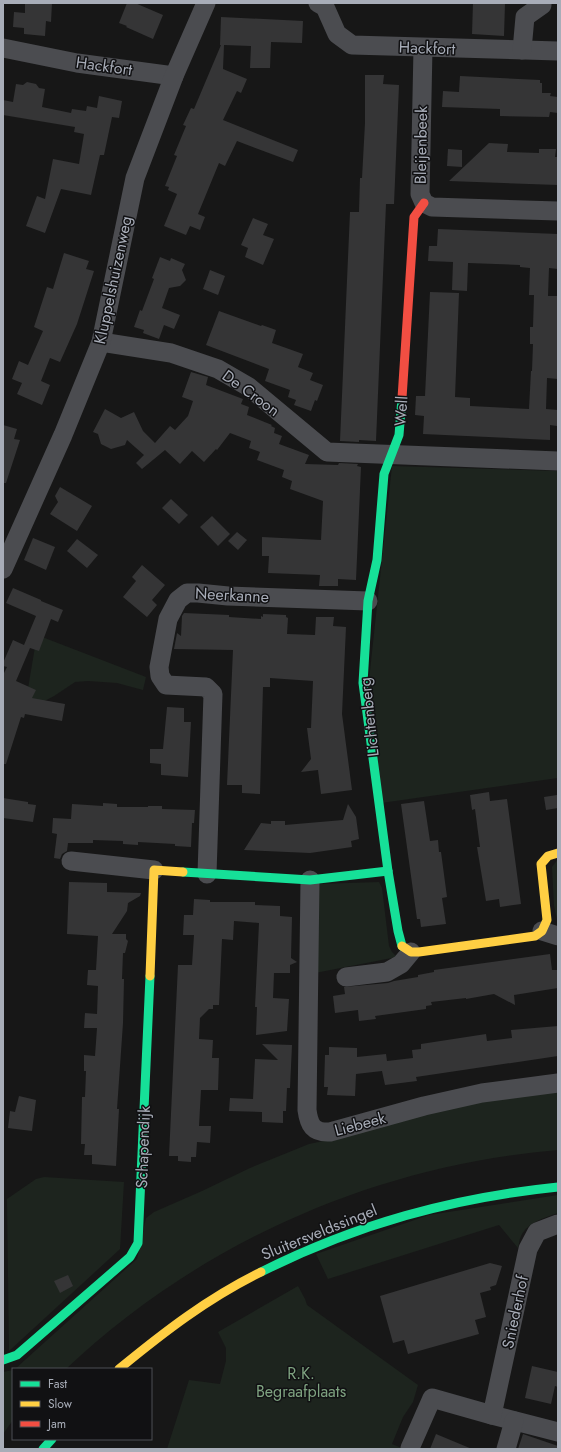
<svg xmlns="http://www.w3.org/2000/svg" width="561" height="1452" font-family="Jost,sans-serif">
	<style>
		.green { fill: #1d241e }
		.building { fill: #353536 }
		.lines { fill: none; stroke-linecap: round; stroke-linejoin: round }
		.street { stroke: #4b4c50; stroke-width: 19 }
		.fast { stroke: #16e098; stroke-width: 9 }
		.slow { stroke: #ffcf43; stroke-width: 9 }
		.jam { stroke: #f24e42; stroke-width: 9 }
		.labels { text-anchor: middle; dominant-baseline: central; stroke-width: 3; stroke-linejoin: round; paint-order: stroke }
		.street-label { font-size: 16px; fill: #a8adb8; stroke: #111113 }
		.park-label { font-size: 16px; fill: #7fa381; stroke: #111113 }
	</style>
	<rect width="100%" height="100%" fill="#171717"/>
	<g class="green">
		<path d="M392,466l166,5v307l-177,25 -15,-95z"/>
		<path d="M37,635l109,42 -3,13 -26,-7 -29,-2 -13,1 -21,14 -30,16z"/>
		<path d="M558,859v65l-4,-18 -2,-39z"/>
		<path d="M379,882l3,6 7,58 3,6 5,5 -82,16 3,-89z"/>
		<path d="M558,1087v63c-183,15 -359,93 -492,219h-51l122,-110 9,-41 8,-6 48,-21 48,-23 59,-24 24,-5 42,-16z"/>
		<path d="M44,1177l80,5 -4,67 -111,102 -2,-152 29,-20z"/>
		<path d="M558,1195v18c-14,5 -30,9 -37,23 -2,4 -2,8 -3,12l-19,-23 -171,54 -12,-25 113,-39z"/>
		<path d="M298,1286l7,13 2,6 111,80 -5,17 -10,15 -11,27 12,5h-237l22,-69 31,4 6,-23v-13l-8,-16z"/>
		<path d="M13,1370v50l-10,14v-62z"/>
	</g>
	<g class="building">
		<path d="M25,3h27l-1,19 -5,-1 -1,15 -21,-2v-6l-11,-1 1,-15 11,1z"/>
		<path d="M127,3h8l28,12 -10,24 -27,-12 1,-1 -8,-3z"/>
		<path d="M473,3h32l-1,33 -32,-2z"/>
		<path d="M221,17l82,4 -1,22 -31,-1 -1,26h-20l1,-22 -27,-1 -1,24 24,10 -6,14 -4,-2 -14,29 75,30 -5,12 -56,-21 -12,25 -6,-3 -21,51 7,3 -5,13 -10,-4 -4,9 -22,-9 13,-32 -9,-4 1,-3 -4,-1 12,-30 -3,-1 12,-29 -3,-1 8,-17 3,1 27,-64h-1z"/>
		<path d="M365,75h19l-1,9 16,1 -5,119h-8l-10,237 -17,-1v2l-19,-1 10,-229h9l1,-34h2l3,-55z"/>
		<path d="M460,76l80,4v3h2v10h9l-1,3 8,1v16l-8,-1 -1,5 -49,-1v-7l-58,-2 1,-16 16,1z"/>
		<path d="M27,82l9,2 3,4 6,1 -3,18 29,6 1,-4 14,2 1,-5 10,2 2,-12 23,5 -3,17 -7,-1 -8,38h-4l-9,40 -30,-6 -16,44 -19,-7 11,-30 8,3 8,-40 26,5 5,-30 -10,-2 1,-5 -72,-12v-15l10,2 3,-18 7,1z"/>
		<path d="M489,143l19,1 -1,8 32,1v-4h17l-1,8h3v28l-109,-4z"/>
		<path d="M448,149l14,1v17l-15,-1z"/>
		<path d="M253,218l15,6 -5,11 11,4 -11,26 -18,-8 3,-9 -7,-3z"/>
		<path d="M438,229l120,5v35l-9,-1 -1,28h10v83l-11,-1 -1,31 12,1v3l-1,13 -7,-1v15l-127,-6 1,-18 -9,-1 1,-19h9l5,-104 29,1 -4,104 15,1v8l59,3 2,-38h1l1,-27h-3v-17h3l1,-32h-5l1,-27 -10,-1v-2l-52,-2 -1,28 -15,-1 1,-28 -25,-1 1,-15h8z"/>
		<path d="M64,253l25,8 -3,8 8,2 -17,53 -17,38 -10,-4 -9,23 9,4 -8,20 -25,-11 5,-11 -10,-4 7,-18 9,4 15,-34 -9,-4 13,-40 6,2z"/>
		<path d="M160,257l10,4 1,-3 14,6 -3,6 4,10 -6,6 -11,2 -7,20 18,7 -6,14 -10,-4 -5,14 -16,-6 1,-3 -10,-3 6,-17 2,1 12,-32 -2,-1z"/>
		<path d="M210,270l15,6 -7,19 -15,-6z"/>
		<path d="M219,311l42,15 1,-1 14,5 -4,13 31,11 -5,13 15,6 -3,7 13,5 -6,16 -2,-1 -4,11 -17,-6 2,-5 -8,-3 2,-7 -25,-9 4,-12 -63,-24z"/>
		<path d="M191,372l17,5 -2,8 37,14 -2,5 8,3 -2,8 25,10 -1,1 4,2 -1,5 8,3 -3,8 30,11 -4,9 33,1 1,-2 19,1 -1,2 4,1 -5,113 -18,-1v7h-19l1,-11 -52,-2 1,-17h-7v-19l59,3 2,-39 -33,-12 2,-8 -10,-4 2,-7 -27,-10 3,-8 -11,-4 2,-7 -21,-8 -13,17 -1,-1 -12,13 -12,-11 -12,13 -15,-14 -23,19 -6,-6 8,-8 -17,-15 -2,5 -14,4 -10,-5 -3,-10 -5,-2 12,-23 16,9 13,-6 9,19 12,12 15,-17 5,4 13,-14 5,-15 -11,-4z"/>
		<path d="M3,425l14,4 -3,10 6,1 -14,43h-3z"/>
		<path d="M60,487l32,19 -15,25 -27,-17 8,-12 -3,-6z"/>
		<path d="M171,499l17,16 -9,9 -17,-16z"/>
		<path d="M212,516l18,18 -12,12 -18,-19z"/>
		<path d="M237,532l10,8 -9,10 -10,-9z"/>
		<path d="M33,538l22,9 -9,23 -22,-10z"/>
		<path d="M77,539l21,16 -11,13 -20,-17z"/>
		<path d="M142,565l23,20 -13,15 5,5 -10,12 -24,-20 13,-16 -4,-4z"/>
		<path d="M13,588l28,12v1l22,9 -5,12 -7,-3 -12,32 -9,-3 -14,33 20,9 -4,8 33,6 -3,17 -37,-7 -1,4 -3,-1 -15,47h-3v-89l4,-8 -4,-1v-3l10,-23 11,5 12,-29 -30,-13z"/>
		<path d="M184,613l45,2v2l32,2v-3l2,1v-3l23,1v2l2,1 -1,16 28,1 1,-18h18l-1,9 13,1 -4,87 10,76 -31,4 -3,-24 -17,2 10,-13 -4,-31h4l2,-47 -43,-3v9h-7l-3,107 -18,-1v-8h-15l6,-135 -59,-1 3,-16 4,3 1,-20z"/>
		<path d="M167,707l17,1v14h7l-3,55 -27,-2v-11l-11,-1v-14h13z"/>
		<path d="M489,792l1,9 17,-2 14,105 -21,3 -1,-8 -13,2 -9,-54h3l-5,-38 -3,1 -2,-15z"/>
		<path d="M557,795l1,13 -12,2 -2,-13z"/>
		<path d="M3,798l25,4v2l8,1 -3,17 -30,-4z"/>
		<path d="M424,801l6,40 8,-1 1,12h2l6,45 -5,1 4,26 -25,3 -1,-8h-3l-16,-115z"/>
		<path d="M103,803l14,1v3h31v-1h14v3l33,1 -1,13h-2l-1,24 -16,-1v-2l-37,-2v3l-15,-1v-3l-30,-1v3h-25l-1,8 -5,3 -2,5 -6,-1 3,-24 -5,-1 1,-15 18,1 1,-15 31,2z"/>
		<path d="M348,804l8,13 3,22 -8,2 1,6 -42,6 -66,-3 17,-27 10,1v-3h14v4l58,-5z"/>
		<path d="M69,882l38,1v9l34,1 -1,3 -12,7 -1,8 -15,23h14v5l2,2 -3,12h-2l-1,26h2l-1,44 -6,86h2l-3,57 -24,-2v-9h-8l1,-11h-4l1,-47h3l1,-26h-2v-16l11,1 2,-28h-13l1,-15 12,1 1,-28 -11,-1 1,-15h8l2,-34 -31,-2z"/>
		<path d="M194,899l16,1v2h45v3l25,1v10l12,1 -1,41 6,4 -7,3v8h-16l-1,25 16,1 -2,32 -31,4 1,-28h-2l4,-84 -25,-2 -1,19 -11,-1 -3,66h-6v4h-4l-9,9 -1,21 14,1 -1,18h7l-1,32h-17l-2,36h12l-1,17 -13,-1 -1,15h-5v5l-13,-1v-5h-9l9,-191h14l2,-30h-11l1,-20h9z"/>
		<path d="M550,954l2,16h6v18l-44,7 1,10 -21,-11 -28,5v-1l-35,4 1,3 -6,1v3l-51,7 1,3 -17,2 -1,-11 -23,3 -2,-17 12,-2 -1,-7 44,-4 6,-2 24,-4v-2l16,-3v-2z"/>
		<path d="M558,1026v30l-142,21 1,4 -32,4 -3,-14 -26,3 -1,22 -28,-1 1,-8h-4l1,-32h4v-8l28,1v9l29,-3 1,7 26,-3 -1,-8 9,-1v-5l65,-10 1,7 25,-3 -1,-8z"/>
		<path d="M262,1044l30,1 -2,43h-3l-1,23h-3v12l-21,-1v-10l-33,-1 1,-13 23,1 2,-40 23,1z"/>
		<path d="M19,1096l17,4 -4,31 -24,-3 2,-17 5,1z"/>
		<path d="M490,1263l12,3 -6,19 -6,2 1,3 -11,3 6,24 -11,3 4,14 -71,20 -4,-14 -11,3 -13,-47z"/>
		<path d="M68,1275l5,11 -13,7 -6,-12z"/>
		<path d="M532,1366l26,6v15l-3,-1 -4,18 -26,-6z"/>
		<path d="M436,1434l36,15h-42z"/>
		<path d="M523,1434l35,12v3h-40z"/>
	</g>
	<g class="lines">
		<g class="street">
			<path d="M318,3l7,4 12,27 15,11 206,6"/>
			<path d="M3,48l74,15 97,13"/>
			<path d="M423,48l-3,146 4,9 8,4 126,4"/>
			<path d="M522,50l3,-33 17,-12v-2"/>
			<path d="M101,342l70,11 47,16 31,18 78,65 231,9"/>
			<path d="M3,569l60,-134 38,-93 34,-164 39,-102 32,-73"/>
			<path d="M71,861l83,9"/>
			<path d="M207,874l6,-180 -7,-7 -40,-2 -6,-9 -1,-9 9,-48 10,-19 9,-7h11l30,3 140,5"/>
			<path d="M310,880l-3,230c2,15 6,23 23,22l94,-26 58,-13 76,-10"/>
			<path d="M542,931l16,5"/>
			<path d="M346,977l41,-5 14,-8 10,-12"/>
			<path d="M492,1415l66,17"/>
			<path d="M410,1448l22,-50 60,17 36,-166 9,-17 21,-8"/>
			<path d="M506,1449l8,-28"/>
		</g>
		<g class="fast">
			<path d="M402,398l-3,37 -15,39 -7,86 -9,41 -5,82 25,188 10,60 4,15"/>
			<path d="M183,872l127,8 78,-9"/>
			<path d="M261,1272c96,-48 190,-74 297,-85"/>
			<path d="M3,1360l14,-5 113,-98 8,-14 12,-267"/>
			<path d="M43,1449l9,-10"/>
		</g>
		<g class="slow">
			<path d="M402,946l9,6h8l116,-16 7,-5 5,-11 -6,-56 7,-8 10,-3"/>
			<path d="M150,976l4,-106 29,2"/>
			<path d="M119,1369c45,-37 89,-71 142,-97"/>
		</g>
		<path class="jam" d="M402,398l12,-181 10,-14"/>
	</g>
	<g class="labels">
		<g class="street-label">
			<text transform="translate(427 48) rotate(2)">Hackfort</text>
			<text transform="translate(104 66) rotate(8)">Hackfort</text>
			<text transform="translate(421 145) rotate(-89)">Bleijenbeek</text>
			<text transform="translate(113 280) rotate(-78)">Kluppelshuizenweg</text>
			<text transform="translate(251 393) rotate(36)">De Croon</text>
			<text transform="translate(401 411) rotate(-86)">Well</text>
			<text transform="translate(232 595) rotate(3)">Neerkanne</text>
			<text transform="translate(369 717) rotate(-96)">Lichtenberg</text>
			<text transform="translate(360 1124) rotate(-15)">Liebeek</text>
			<text transform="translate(143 1147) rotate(-88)">Schapendijk</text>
			<text transform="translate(319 1232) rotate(-22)">Sluitersveldssingel</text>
			<text transform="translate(515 1312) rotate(-78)">Sniederhof</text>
		</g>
		<g class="park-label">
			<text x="301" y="1373">R.K.<tspan x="301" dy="18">Begraafplaats</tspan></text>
		</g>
	</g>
	<rect width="561" height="1452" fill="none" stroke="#a8adb8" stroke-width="8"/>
	<rect x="12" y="1368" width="140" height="72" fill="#111113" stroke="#4d4f55"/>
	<rect x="20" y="1381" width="20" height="6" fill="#16e098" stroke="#4d4f55"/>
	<text x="48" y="1388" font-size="12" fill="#a8adb8">Fast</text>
	<rect x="20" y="1401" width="20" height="6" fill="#ffcf43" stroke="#4d4f55"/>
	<text x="48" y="1408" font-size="12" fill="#a8adb8">Slow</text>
	<rect x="20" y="1421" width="20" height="6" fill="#f24e42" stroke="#4d4f55"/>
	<text x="48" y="1428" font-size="12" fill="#a8adb8">Jam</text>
</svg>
